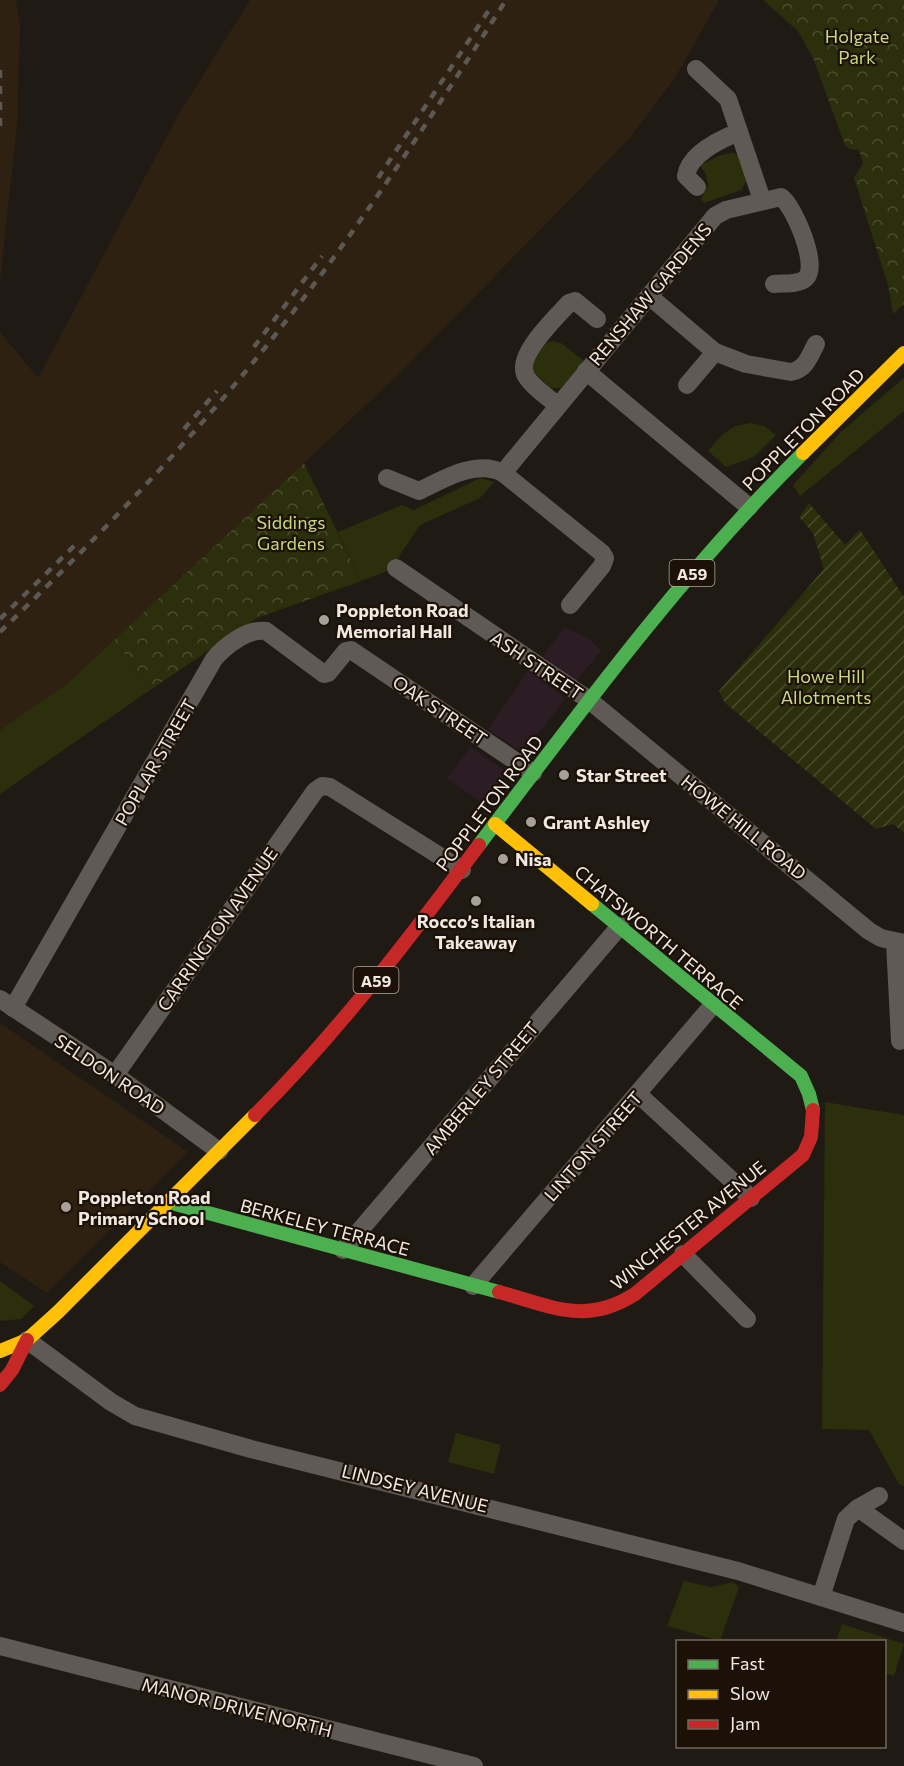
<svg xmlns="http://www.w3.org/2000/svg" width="904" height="1766" font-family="Commissioner,sans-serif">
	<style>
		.commercial { fill: #2c1d24 }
		.built { fill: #2f2111 }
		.grass { fill: #2b2f0b }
		.park { fill: url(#park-crowns) }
		.garden { fill: url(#garden-furrows) }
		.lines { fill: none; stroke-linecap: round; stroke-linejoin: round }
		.street { stroke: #5f5a55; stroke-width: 18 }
		.fast { stroke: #4caf50; stroke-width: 14 }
		.slow { stroke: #ffc107; stroke-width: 14 }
		.jam { stroke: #c62828; stroke-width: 14 }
		.rail { stroke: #5c5854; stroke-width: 4.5; stroke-dasharray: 8 8; stroke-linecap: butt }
		.poi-dot { fill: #a7a099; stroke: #1b1106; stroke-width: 2 }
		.labels { text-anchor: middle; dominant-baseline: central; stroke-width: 4.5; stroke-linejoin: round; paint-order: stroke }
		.shield { fill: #1b1106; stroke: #b0a89f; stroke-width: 1.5 }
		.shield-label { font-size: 16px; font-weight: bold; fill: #f0e8e1 }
		.park-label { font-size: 18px; fill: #cad880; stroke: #1b1106 }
		.street-label { font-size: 18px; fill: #f0e8e1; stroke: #1b1106 }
		.poi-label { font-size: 18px; font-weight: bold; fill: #f0e8e1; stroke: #1b1106; text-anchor: start }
	</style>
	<defs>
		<pattern id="park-crowns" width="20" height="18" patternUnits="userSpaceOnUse" patternTransform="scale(1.5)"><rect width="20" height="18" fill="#2b2f0b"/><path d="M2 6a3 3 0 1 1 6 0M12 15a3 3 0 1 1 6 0" fill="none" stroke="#4a4d2e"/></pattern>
		<pattern id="garden-furrows" width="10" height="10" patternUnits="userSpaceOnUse" patternTransform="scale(1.5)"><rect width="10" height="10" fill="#2b2f0b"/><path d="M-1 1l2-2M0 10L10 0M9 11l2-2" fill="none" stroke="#4a4d2e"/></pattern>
	</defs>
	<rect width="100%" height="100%" fill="#201a14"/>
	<g class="commercial">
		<path d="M564,627l27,13 10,11 -25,30 -33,-25z"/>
		<path d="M528,671l38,27 -43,55 -35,-24z"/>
		<path d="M471,747l36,25 -22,33 -38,-27z"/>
	</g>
	<g class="built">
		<path d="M0,0h16l4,25 -3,100 -17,155z"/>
		<path d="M250,0h469l-43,76 -45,61 -235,240 -328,306 -68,47v-398l38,46 139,-261z"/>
		<path d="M0,1023l188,129 -141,141 -47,-31z"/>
	</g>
	<g class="grass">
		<path d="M732,153l9,3 7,22 -7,12 -37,13 -3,-4 7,-13 -2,-11 -6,-10 21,-10z"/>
		<path d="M553,341l8,2 23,18 -23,27h-11l-18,-18c3,-14 5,-25 21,-29z"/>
		<path d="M904,378v33l-104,85 -7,-11 50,-55z"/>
		<path d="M751,423l13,3 12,9 -22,22 -28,10 -18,-16c13,-15 21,-26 43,-28z"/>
		<path d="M480,478l14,4 -14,16 -60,27 -30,45 -29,11 -23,-49 64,-27 12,5z"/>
		<path d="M114,640l36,50 -150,104v-64l68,-47z"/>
		<path d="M825,1102l79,13v371l-5,-2 -30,-54 -47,-1z"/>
		<path d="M0,1281l34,25 -13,13 -21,2z"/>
		<path d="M456,1433l45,12 -7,29 -46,-12z"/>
		<path d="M684,1581l27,6 22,-5 6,5 -19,54 -53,-15z"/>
		<path d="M842,1624l62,20 -10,32 -9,-3 -1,-31 -48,-1z"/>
	</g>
	<g class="park">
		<path d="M763,0h141v304l-11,10 -5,-29 -34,-107 9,-15 -4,-13 -9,-1 -5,-4 -32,-87 -15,-27z"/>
		<path d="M304,463l57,118 -104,37 -107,72 -36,-50z"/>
	</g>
	<path class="garden" d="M809,503l36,42 15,-15 44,67v236l-11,-9 -17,5 -151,-126 -6,-12 105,-122 -11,-36 -14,-16z"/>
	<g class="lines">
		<g class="street">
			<path d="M696,69l32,30 34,101"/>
			<path d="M697,187l-11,-11c3,-22 35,-37 53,-44"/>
			<path d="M649,296l66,56 31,12 45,8c15,-3 18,-15 25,-28"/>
			<path d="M586,371l163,136"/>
			<path d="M687,385l28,-33"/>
			<path d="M557,405c-9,-8 -25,-18 -31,-29 -12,-20 30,-58 43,-73l6,-2 22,18"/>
			<path d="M503,473l212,-257 11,-6 55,-13c13,9 38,68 25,81 -7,7 -23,5 -32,6"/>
			<path d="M387,478l32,13c25,-12 57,-32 84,-18l99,80 3,5 -3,8 -32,39"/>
			<path d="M396,568l193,132 280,231 12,7 23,5"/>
			<path d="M895,942l5,99"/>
			<path d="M0,999l115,76 104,76"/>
			<path d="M13,1008l201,-349c11,-13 34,-31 52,-28l58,43 4,-1 18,-22 5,-1 182,123"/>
			<path d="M115,1075l200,-284 7,-5 8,1 132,83"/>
			<path d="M638,1094l113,104"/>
			<path d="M343,1250l277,-324"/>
			<path d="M683,1254l64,65"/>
			<path d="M473,1286l239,-280"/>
			<path d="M27,1340l84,62 24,14 116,33 487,122 166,52"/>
			<path d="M858,1508l21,-12"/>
			<path d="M821,1597l25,-78 12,-11 46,33"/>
			<path d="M0,1646l474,120"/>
		</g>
		<g class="fast">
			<path d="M479,845c103,-136 203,-272 324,-392"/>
			<path d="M592,904l209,172 8,18 4,16"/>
			<path d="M168,1202l331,90"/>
		</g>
		<g class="slow">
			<path d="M803,453l101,-100"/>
			<path d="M495,824l97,80"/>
			<path d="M0,1351l27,-11 31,-28 197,-197"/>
		</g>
		<g class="jam">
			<path d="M255,1115c83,-83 154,-176 224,-270"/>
			<path d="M499,1292c52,14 86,34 136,2l168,-139 8,-18 2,-27"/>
			<path d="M0,1385l12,-15 15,-30"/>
		</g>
		<g class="rail">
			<path d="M0,70v58"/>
			<path d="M378,178l111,-168"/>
			<path d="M254,347l68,-91"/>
			<path d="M184,429l33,-38"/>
			<path d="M0,619l77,-76"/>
			<path d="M0,632c86,-83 170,-169 246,-261 96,-116 179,-244 260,-371"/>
		</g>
	</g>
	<g class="poi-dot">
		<circle cx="324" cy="620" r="6"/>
		<circle cx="564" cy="775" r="6"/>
		<circle cx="531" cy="822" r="6"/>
		<circle cx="503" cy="859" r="6"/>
		<circle cx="476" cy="901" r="6"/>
		<circle cx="66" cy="1207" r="6"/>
	</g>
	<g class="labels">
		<g class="shield">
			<rect x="669.5" y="560" width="45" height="26" rx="4.5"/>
			<rect x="353.5" y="967" width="45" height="26" rx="4.5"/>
		</g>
		<g class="shield-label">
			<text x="692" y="573">A59</text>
			<text x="376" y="980">A59</text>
		</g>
		<g class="park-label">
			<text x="857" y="36">Holgate<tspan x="857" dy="21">Park</tspan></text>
			<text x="291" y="522">Siddings<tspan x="291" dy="21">Gardens</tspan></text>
			<text x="826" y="676">Howe Hill<tspan x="826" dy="21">Allotments</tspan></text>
		</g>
		<g class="street-label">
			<text transform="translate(650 294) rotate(-50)">RENSHAW GARDENS</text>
			<text transform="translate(803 429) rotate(-45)">POPPLETON ROAD</text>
			<text transform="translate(537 665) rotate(34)">ASH STREET</text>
			<text transform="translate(440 710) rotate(34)">OAK STREET</text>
			<text transform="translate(155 762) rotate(-60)">POPLAR STREET</text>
			<text transform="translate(489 803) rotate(-53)">POPPLETON ROAD</text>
			<text transform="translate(744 827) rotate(39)">HOWE HILL ROAD</text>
			<text transform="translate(217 929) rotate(-55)">CARRINGTON AVENUE</text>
			<text transform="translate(659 937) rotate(40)">CHATSWORTH TERRACE</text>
			<text transform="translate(110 1074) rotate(34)">SELDON ROAD</text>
			<text transform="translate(481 1088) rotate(-50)">AMBERLEY STREET</text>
			<text transform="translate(593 1146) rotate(-49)">LINTON STREET</text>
			<text transform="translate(688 1225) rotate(-39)">WINCHESTER AVENUE</text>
			<text transform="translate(325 1227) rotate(15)">BERKELEY TERRACE</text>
			<text transform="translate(415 1488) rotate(14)">LINDSEY AVENUE</text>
			<text transform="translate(237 1707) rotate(14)">MANOR DRIVE NORTH</text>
		</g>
		<g class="poi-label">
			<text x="336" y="610">Poppleton Road<tspan x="336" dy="21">Memorial Hall</tspan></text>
			<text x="576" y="775">Star Street</text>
			<text x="543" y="822">Grant Ashley</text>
			<text x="515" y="859">Nisa</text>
			<text x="476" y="921" text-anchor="middle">Rocco’s Italian<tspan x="476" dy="21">Takeaway</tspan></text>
			<text x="78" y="1197">Poppleton Road<tspan x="78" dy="21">Primary School</tspan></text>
		</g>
	</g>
	<rect x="676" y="1640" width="210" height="108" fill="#1b1106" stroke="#70675e" stroke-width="1.5"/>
	<rect x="688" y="1660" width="30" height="9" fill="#4caf50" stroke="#70675e" stroke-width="1.5"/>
	<text x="730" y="1670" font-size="18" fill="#f0e8e1">Fast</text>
	<rect x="688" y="1690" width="30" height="9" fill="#ffc107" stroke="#70675e" stroke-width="1.5"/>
	<text x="730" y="1700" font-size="18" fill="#f0e8e1">Slow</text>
	<rect x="688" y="1720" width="30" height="9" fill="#c62828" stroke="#70675e" stroke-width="1.5"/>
	<text x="730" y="1730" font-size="18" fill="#f0e8e1">Jam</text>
</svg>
